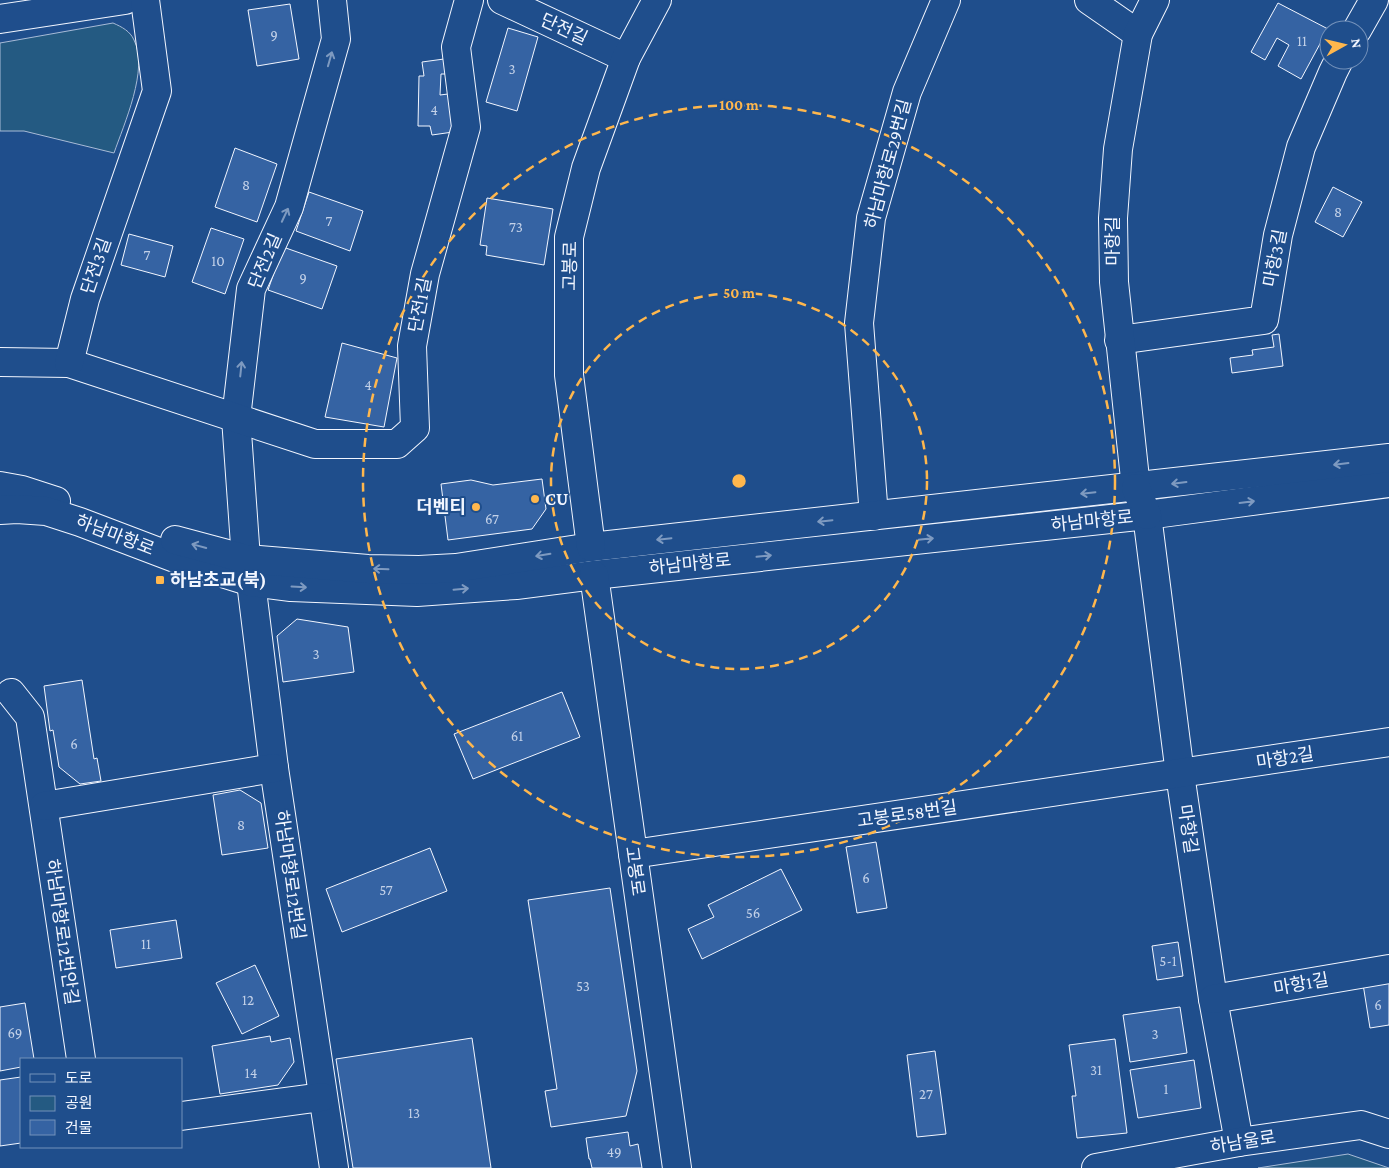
<svg xmlns="http://www.w3.org/2000/svg" width="1389" height="1168" font-family="'Crimson Pro','Noto Sans KR',serif">
	<style>
		.green { fill: #245a82; stroke: #a8bbd7 }
		.building { fill: #3563a3; stroke: #f2f6ff }
		.lines { fill: none; stroke-linecap: round; stroke-linejoin: round }
		.minor-casing { stroke: #f2f6ff; stroke-width: 30 }
		.major-casing { stroke: #f2f6ff; stroke-width: 30 }
		.minor { stroke: #1f4e8c; stroke-width: 28 }
		.major { stroke: #1f4e8c; stroke-width: 28 }
		.oneway { stroke: #7e9ac0 }
		.ring { fill: none; stroke: #ffb74d; stroke-width: 2.5; stroke-dasharray: 9 6 }
		.poi-dot { fill: #ffb74d; stroke: #1f4e8c; stroke-width: 2 }
		.labels { text-anchor: middle; dominant-baseline: central; stroke-width: 4; stroke-linejoin: round; paint-order: stroke }
		.number-label { font-size: 15px; fill: #c3d1e8 }
		.street-label { font-size: 18px; fill: #f2f6ff; stroke: #1f4e8c }
		.poi-label { font-size: 18px; font-weight: bold; fill: #f2f6ff; stroke: #1f4e8c; text-anchor: start }
		.centre { fill: #ffb74d; stroke: #1f4e8c; stroke-width: 2.5 }
		.ring-label { font-size: 15px; text-anchor: middle; font-weight: bold; fill: #ffb74d; stroke: #1f4e8c; stroke-width: 4; stroke-linejoin: round; paint-order: stroke }
	</style>
	<rect width="100%" height="100%" fill="#1f4e8c"/>
	<g class="green">
		<path d="M113,23c9,4 17,8 21,17 15,29 -10,84 -20,113l-90,-22h-24v-88z"/>
		<path d="M1348,1154l41,14h-131z"/>
	</g>
	<g class="building">
		<path d="M1278,3l50,26 -27,50 -23,-13 11,-21 -12,-7 -12,22 -14,-8z"/>
		<path d="M290,4l9,55 -42,7 -9,-56z"/>
		<path d="M508,28l30,9 -21,74 -31,-9z"/>
		<path d="M444,59l2,15h-5l-1,21 8,-1 5,38 -21,3 -2,-9h-12l1,-50h5l-2,-14z"/>
		<path d="M235,148l42,16 -20,58 -42,-15z"/>
		<path d="M1333,187l29,15 -19,35 -28,-15z"/>
		<path d="M309,192l54,19 -13,40 -54,-20z"/>
		<path d="M487,198l66,11 -9,56 -58,-10 1,-9 -7,-1z"/>
		<path d="M211,228l33,11 -19,55 -33,-12z"/>
		<path d="M129,234l44,12 -8,31 -44,-12z"/>
		<path d="M283,247l54,19 -15,43 -54,-19z"/>
		<path d="M1279,334l4,32 -51,7 -2,-15 23,-3 -1,-5 22,-3 -2,-12z"/>
		<path d="M342,343l55,15 -13,69 -59,-10z"/>
		<path d="M542,479l4,30 -14,20 -84,11 -7,-56 30,-4 22,5z"/>
		<path d="M297,619l51,8 6,45 -71,10 -6,-46z"/>
		<path d="M82,680l12,79 3,-1 4,23 -21,3 -21,-17 -6,-37 -3,1 -6,-45z"/>
		<path d="M562,692l18,45 -107,42 -19,-45z"/>
		<path d="M240,790l21,13 7,45 -46,7 -9,-60z"/>
		<path d="M876,842l11,66 -30,5 -11,-66z"/>
		<path d="M430,848l17,43 -105,41 -16,-43z"/>
		<path d="M781,869l21,41 -100,49 -14,-30 26,-12 -6,-12z"/>
		<path d="M610,888l27,183 -11,45 -75,11 -6,-36 12,-2 -29,-189z"/>
		<path d="M176,920l6,38 -66,10 -6,-38z"/>
		<path d="M1178,942l5,34 -26,4 -5,-34z"/>
		<path d="M255,965l24,51 -37,18 -26,-51z"/>
		<path d="M1389,980v45l-19,3 -7,-44z"/>
		<path d="M25,1003l9,56h-13v8l-21,4v-64z"/>
		<path d="M1180,1007l7,46 -57,9 -7,-47z"/>
		<path d="M270,1036l1,6 19,-4 4,24 -16,23 -58,9 -8,-48z"/>
		<path d="M472,1038l19,130h-138l-17,-109z"/>
		<path d="M1115,1039l12,94 -50,5 -5,-42h4l-7,-51z"/>
		<path d="M935,1051l11,83 -29,3 -10,-82z"/>
		<path d="M1194,1060l7,48 -63,10 -8,-48z"/>
		<path d="M21,1077v66l-21,3v-66z"/>
		<path d="M628,1132l2,14 8,-2 4,24h-50l-2,-9h-1l-3,-21z"/>
	</g>
	<g class="lines">
		<g class="minor-casing">
			<g id="minor">
				<path d="M332,0l4,39 -47,168 -38,82 -15,129 10,141 5,23 23,186 60,400"/>
				<path d="M502,0l124,58"/>
				<path d="M1089,0l49,34"/>
				<path d="M0,19l125,-19"/>
				<path d="M1357,30l17,-30"/>
				<path d="M1119,340l145,-20 14,-85 23,-88 32,-75 6,-12"/>
				<path d="M0,362l69,1 246,81h82l18,-16 -3,-82 13,-72 41,-147 -10,-80 13,-47"/>
				<path d="M69,363l16,-64 72,-208 -12,-91"/>
				<path d="M0,486l22,4 34,11"/>
				<path d="M1136,488l-22,-206 -1,-64 5,-69 20,-115 17,-34"/>
				<path d="M0,510l17,-1 29,2 34,11 100,38 71,22 40,5 126,5 99,-7 78,-10 553,-60 242,-32"/>
				<path d="M1147,515l33,259 33,225 26,143"/>
				<path d="M874,516l-15,-193 12,-105 36,-126 39,-92"/>
				<path d="M175,540l71,19 122,10 51,1 37,-2 135,-21 798,-89"/>
				<path d="M11,693l19,24 51,342"/>
				<path d="M44,806l230,-38"/>
				<path d="M633,854l756,-112"/>
				<path d="M1213,999l176,-30"/>
				<path d="M181,1116l141,-19"/>
				<path d="M1096,1168l143,-26 122,-17 28,9"/>
			</g>
		</g>
		<g class="major-casing">
			<g id="major">
				<path d="M1136,488l11,27"/>
				<path d="M591,547l-22,-172v-138l17,-69 40,-110 31,-58"/>
				<path d="M594,575l83,593"/>
			</g>
		</g>
		<use href="#minor" class="minor"/>
		<use href="#major" class="major"/>
	</g>
	<defs><path id="oneway-shaft" d="M-6 0H5M1.5-3L5.5 0L1.5 3" fill="none" stroke-width="1.6" stroke-linecap="round" stroke-linejoin="round" transform="scale(1.25)"/></defs>
	<g class="oneway">
		<use href="#oneway-shaft" transform="translate(330 59) rotate(-74)"/>
		<use href="#oneway-shaft" transform="translate(285 215) rotate(-65)"/>
		<use href="#oneway-shaft" transform="translate(241 369) rotate(-84)"/>
		<use href="#oneway-shaft" transform="translate(1341 464) rotate(173)"/>
		<use href="#oneway-shaft" transform="translate(1179 483) rotate(173)"/>
		<use href="#oneway-shaft" transform="translate(1088 493) rotate(174)"/>
		<use href="#oneway-shaft" transform="translate(1247 502) rotate(-7)"/>
		<use href="#oneway-shaft" transform="translate(825 521) rotate(174)"/>
		<use href="#oneway-shaft" transform="translate(664 539) rotate(174)"/>
		<use href="#oneway-shaft" transform="translate(926 539) rotate(-6)"/>
		<use href="#oneway-shaft" transform="translate(199 546) rotate(-165)"/>
		<use href="#oneway-shaft" transform="translate(543 555) rotate(171)"/>
		<use href="#oneway-shaft" transform="translate(764 556) rotate(-6)"/>
		<use href="#oneway-shaft" transform="translate(381 569) rotate(-178)"/>
		<use href="#oneway-shaft" transform="translate(299 587) rotate(3)"/>
		<use href="#oneway-shaft" transform="translate(461 589) rotate(-5)"/>
	</g>
	<g class="ring">
		<circle cx="739" cy="481" r="188"/>
		<circle cx="739" cy="481" r="376"/>
	</g>
	<g class="poi-dot">
		<circle cx="535" cy="499" r="5"/>
		<circle cx="476" cy="507" r="5"/>
		<rect x="155" y="575" width="10" height="10" rx="2.5"/>
	</g>
	<g class="labels">
		<g class="number-label">
			<text x="274" y="35">9</text>
			<text x="1302" y="41">11</text>
			<text x="512" y="69">3</text>
			<text x="434" y="110">4</text>
			<text x="246" y="185">8</text>
			<text x="1338" y="212">8</text>
			<text x="329" y="221">7</text>
			<text x="516" y="227">73</text>
			<text x="147" y="255">7</text>
			<text x="218" y="261">10</text>
			<text x="303" y="278">9</text>
			<text x="368" y="385">4</text>
			<text x="492" y="519">67</text>
			<text x="316" y="654">3</text>
			<text x="517" y="736">61</text>
			<text x="74" y="744">6</text>
			<text x="241" y="825">8</text>
			<text x="866" y="878">6</text>
			<text x="386" y="890">57</text>
			<text x="753" y="913">56</text>
			<text x="146" y="944">11</text>
			<text x="1168" y="961">5-1</text>
			<text x="583" y="986">53</text>
			<text x="248" y="1000">12</text>
			<text x="1378" y="1005">6</text>
			<text x="15" y="1033">69</text>
			<text x="1155" y="1034">3</text>
			<text x="1096" y="1070">31</text>
			<text x="251" y="1073">14</text>
			<text x="1166" y="1089">1</text>
			<text x="926" y="1094">27</text>
			<text x="414" y="1113">13</text>
			<text x="614" y="1152">49</text>
		</g>
		<g class="street-label">
			<text transform="translate(564 29) rotate(25)">단전길</text>
			<text transform="translate(888 164) rotate(-75)">하남마항로29번길</text>
			<text transform="translate(1113 241) rotate(-90)">마항길</text>
			<text transform="translate(1275 258) rotate(-79)">마항3길</text>
			<text transform="translate(265 261) rotate(-67)">단전2길</text>
			<text transform="translate(96 266) rotate(-71)">단전3길</text>
			<text transform="translate(570 266) rotate(-89)">고봉로</text>
			<text transform="translate(420 305) rotate(-79)">단전1길</text>
			<text transform="translate(1092 521) rotate(-6)">하남마항로</text>
			<text transform="translate(115 535) rotate(21)">하남마항로</text>
			<text transform="translate(690 564) rotate(-6)">하남마항로</text>
			<text transform="translate(1285 758) rotate(-9)">마항2길</text>
			<text transform="translate(907 814) rotate(-8)">고봉로58번길</text>
			<text transform="translate(1188 829) rotate(82)">마항길</text>
			<text transform="translate(635 871) rotate(82)">고봉로</text>
			<text transform="translate(290 875) rotate(82)">하남마항로12번길</text>
			<text transform="translate(62 932) rotate(82)">하남마항로12번안길</text>
			<text transform="translate(1301 984) rotate(-10)">마항1길</text>
			<text transform="translate(1243 1142) rotate(-9)">하남울로</text>
		</g>
		<g class="poi-label">
			<text x="545" y="499">CU</text>
			<text x="466" y="507" text-anchor="end">더벤티</text>
			<text x="170" y="580">하남초교(북)</text>
		</g>
	</g>
	<circle cx="739" cy="481" r="8" class="centre"/>
	<g class="ring-label">
		<text x="739" y="110">100 m</text>
		<text x="739" y="298">50 m</text>
	</g>
	<rect x="20" y="1058" width="162" height="90" fill="#1f4e8c" stroke="#7391ba"/>
	<rect x="30" y="1074" width="25" height="8" fill="#1f4e8c" stroke="#7391ba"/>
	<text x="65" y="1083" font-size="15" fill="#f2f6ff">도로</text>
	<rect x="30" y="1096" width="25" height="15" fill="#245a82" stroke="#7391ba"/>
	<text x="65" y="1108" font-size="15" fill="#f2f6ff">공원</text>
	<rect x="30" y="1120" width="25" height="15" fill="#3563a3" stroke="#7391ba"/>
	<text x="65" y="1133" font-size="15" fill="#f2f6ff">건물</text>
	<g transform="translate(1344 45) rotate(82)"><circle r="24" fill="#1f4e8c" stroke="#7391ba"/>
	<path d="M0-4L9 19L0 12L-9 19Z" fill="#ffb74d"/>
	<text y="-8" font-size="14" font-weight="bold" text-anchor="middle" fill="#f2f6ff">N</text>
	</g>
</svg>
